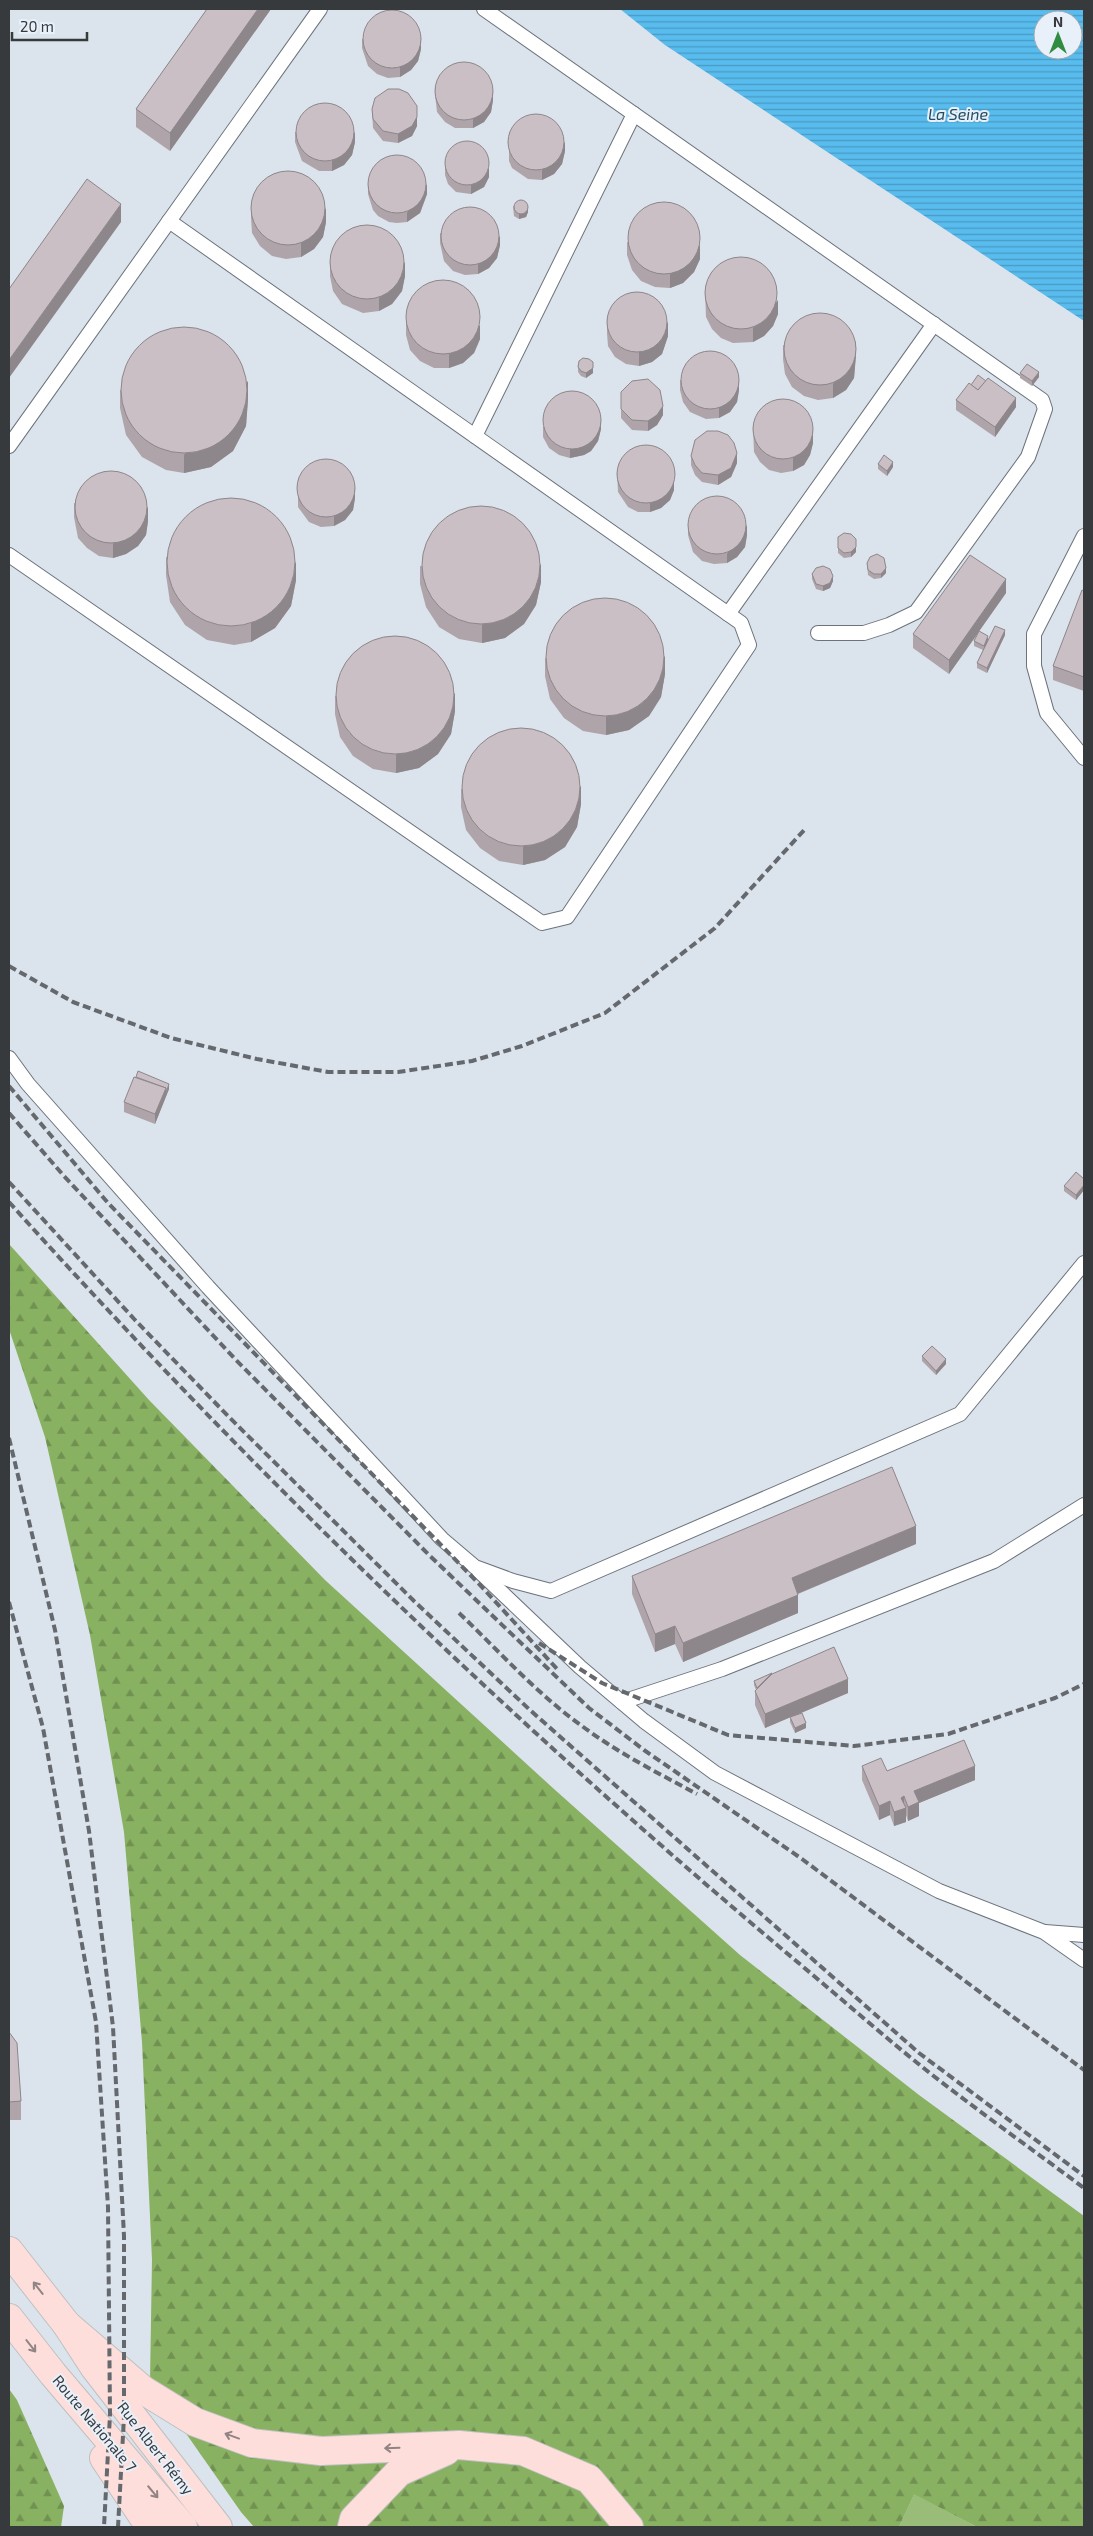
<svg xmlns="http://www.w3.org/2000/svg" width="1093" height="2536" font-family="'Exo 2',sans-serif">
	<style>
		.forest { fill: url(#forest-firs) }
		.pitch { fill: #99bd79 }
		.water { fill: url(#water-rules); fill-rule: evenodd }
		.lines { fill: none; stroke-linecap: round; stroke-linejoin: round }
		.service-casing { stroke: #6d737c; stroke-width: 16 }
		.primary-casing { stroke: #bfc0c1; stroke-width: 30 }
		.service { stroke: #fff; stroke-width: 14 }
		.primary { stroke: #fededa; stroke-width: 28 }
		.rail { stroke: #65696e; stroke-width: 4; stroke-dasharray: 8 4; stroke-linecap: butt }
		.wall { fill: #aea4a9 }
		.shaded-wall { fill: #8d868a }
		.building { fill: #cabfc5; stroke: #8d868a }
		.oneway { stroke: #918484 }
		.labels { text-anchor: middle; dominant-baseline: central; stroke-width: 4; stroke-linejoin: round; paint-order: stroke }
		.street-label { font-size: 15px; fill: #373a3d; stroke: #e8f0fa }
		.water-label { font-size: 16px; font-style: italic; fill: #234d62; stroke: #e8f0fa }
	</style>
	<defs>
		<pattern id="forest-firs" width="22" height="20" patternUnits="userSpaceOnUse" patternTransform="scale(1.25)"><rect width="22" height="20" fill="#88b161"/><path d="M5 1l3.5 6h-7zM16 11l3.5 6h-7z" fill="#709151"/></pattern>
		<pattern id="water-rules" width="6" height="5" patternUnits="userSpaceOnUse" patternTransform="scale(1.25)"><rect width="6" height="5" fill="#58bcee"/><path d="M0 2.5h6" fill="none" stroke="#4a9ac2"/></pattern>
	</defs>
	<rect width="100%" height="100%" fill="#dbe3ec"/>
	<g class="forest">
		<path d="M9,1244l140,156 176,180 229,209 186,166 179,140 165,121v311h-107l-63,-32 -15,32h-645l-13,-15 -91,-130 2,-122 -10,-218 -18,-210 -34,-197 -45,-198 -36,-108z"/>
		<path d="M9,2389l8,11 47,106 -3,21h-52z"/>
	</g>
	<path class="pitch" d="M914,2494l63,33h-78z"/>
	<path class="water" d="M620,9h464v312l-419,-276zM1043,20h30v30h-30z"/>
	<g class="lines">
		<g class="service-casing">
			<g id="service">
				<path d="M484,9l558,391 3,9 -17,48 -112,155 -27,13 -25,8h-46"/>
				<path d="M475,436l159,-322"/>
				<path d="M9,446l311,-437"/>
				<path d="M1084,536l-50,98v32l13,47 37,45"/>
				<path d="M9,555l533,368 25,-6 182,-272 -8,-22 -572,-402"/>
				<path d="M728,614l206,-290"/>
				<path d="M9,1058l19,26 180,203 234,252 33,28 38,14 38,10 409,-177 124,-151"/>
				<path d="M479,1571l101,96 64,54 71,52 224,118 105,41 40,28"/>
				<path d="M622,1702l100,-33 272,-108 90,-56"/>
				<path d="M1045,1932l39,3"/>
			</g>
		</g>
		<g class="primary-casing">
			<g id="primary">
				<path d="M9,2251l58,74 28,43 123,159"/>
				<path d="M9,2318l44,56 130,153"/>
				<path d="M67,2325l76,65 52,32 57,21 69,8 138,-6 64,6 66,28 40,48"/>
				<path d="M104,2458l46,69"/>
				<path d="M352,2527l2,-8 45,-47 47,-21"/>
			</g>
		</g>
		<use href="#service" class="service"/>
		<use href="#primary" class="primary"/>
		<g class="rail">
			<path d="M9,966l64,36 98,36 86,21 71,13h70l74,-11 50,-15 83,-33 110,-85 91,-100"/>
			<path d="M9,1086l99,117 373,383 77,84"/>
			<path d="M9,1113l55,63 172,184 193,195 160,153 55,42 158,109 282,211"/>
			<path d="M9,1182l126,138 94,97 185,184 117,110 388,342 165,123"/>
			<path d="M9,1202c245,273 511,528 792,763 44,37 86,74 130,109 50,39 102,76 153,114"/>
			<path d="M9,1438l46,192 34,201 24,196 11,209v181l-6,110"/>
			<path d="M9,1602l34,126 53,294 12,185 2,208 -6,112"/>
			<path d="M459,1613c40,38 78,81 123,113 36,27 76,47 115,68"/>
			<path d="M539,1643l63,40 126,52 126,11 94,-12 107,-36 29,-14"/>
		</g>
	</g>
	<g class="wall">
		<path d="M207,9h64l-101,142 -34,-24v-18z"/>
		<path d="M362,39l59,10 -3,12 -7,9 -11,7 -12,1 -11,-4 -9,-8 -6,-18z"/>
		<path d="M435,85l58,15 -2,12 -7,10 -11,6h-18l-10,-6 -8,-10 -2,-18z"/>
		<path d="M372,109l45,17 -5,10 -14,7 -15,-2 -10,-13z"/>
		<path d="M295,132l60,10 -3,13 -8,10 -12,6h-13l-17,-10 -7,-19z"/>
		<path d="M509,132l56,19 -3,13 -8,10 -12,6 -14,-1 -16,-11 -3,-7z"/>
		<path d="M445,165l44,12 -5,10 -13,7 -15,-2 -8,-8 -3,-9z"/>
		<path d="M368,184l59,10 -7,19 -13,9 -10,1 -8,-1 -11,-6 -5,-6 -5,-16z"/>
		<path d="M251,204l75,18 -3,15 -9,12 -13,8 -15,2 -14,-3 -12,-10 -8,-13 -1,-16z"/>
		<path d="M513,206l15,6 -2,5 -7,2 -5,-3z"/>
		<path d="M440,233l60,12 -3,13 -8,10 -11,6 -13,1 -12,-4 -9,-10 -4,-18z"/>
		<path d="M627,242l73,17 -6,13 -11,11 -13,5 -15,-1 -14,-6 -9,-11 -5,-15z"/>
		<path d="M330,262l75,14 -3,15 -10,13 -13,7 -16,2 -21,-9 -9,-13 -3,-15z"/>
		<path d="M705,290l73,24 -5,12 -9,10 -11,6 -20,1 -12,-5 -9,-9 -6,-12z"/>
		<path d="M607,319l61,17 -6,18 -10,8 -13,4 -13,-2 -11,-7 -7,-11 -1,-13z"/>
		<path d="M406,321l74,18 -6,14 -11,10 -14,5h-15l-14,-7 -10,-11 -4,-15z"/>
		<path d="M783,345l73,10 -2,23 -8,12 -13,8 -15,2 -14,-4 -12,-9 -7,-13 -2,-15z"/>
		<path d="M578,367l15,6 -7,5 -5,-2 -3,-4z"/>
		<path d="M1020,373l19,4 -7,9 -12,-8z"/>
		<path d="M680,380l59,10 -2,12 -7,10 -11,6 -13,1 -16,-7 -7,-10 -3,-12z"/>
		<path d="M971,385l45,22 -21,30 -39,-27v-10z"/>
		<path d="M120,390l128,9 -2,27 -13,25 -22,16 -27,6 -18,-3 -24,-13 -16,-22 -6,-27z"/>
		<path d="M621,392l42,23 -6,10 -9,6 -16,-1 -11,-12z"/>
		<path d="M753,426l60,17 -3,12 -6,10 -11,6 -12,2 -12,-3 -9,-8 -6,-10z"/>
		<path d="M543,427l58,2 -3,12 -7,10 -7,4 -14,3 -11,-3 -10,-7 -6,-11z"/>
		<path d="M691,456l46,7 -6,14 -13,8 -16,-3 -7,-7 -4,-10z"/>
		<path d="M878,464l15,3 -6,9 -9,-7z"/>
		<path d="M617,471l57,19 -4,10 -9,8 -11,4h-12l-10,-5 -10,-15z"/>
		<path d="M298,478l57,20 -2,12 -8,10 -11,6 -13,1 -12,-5 -11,-15z"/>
		<path d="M74,503l74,18 -2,14 -8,11 -12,8 -13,4 -14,-2 -12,-8 -9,-10 -4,-21z"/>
		<path d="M688,525l59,10 -2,12 -8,10 -10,6 -13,1 -12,-3 -9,-9 -5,-17z"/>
		<path d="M838,537l18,15 -5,5 -7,1 -6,-5z"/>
		<path d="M166,557l130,23 -5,26 -16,22 -24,14 -17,3 -27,-5 -22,-15 -15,-23 -4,-27z"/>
		<path d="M867,563l19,10 -5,5 -7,1 -6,-4z"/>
		<path d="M420,566l121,16 -5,23 -12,19 -19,14 -23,5 -23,-4 -20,-12 -13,-20 -6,-23z"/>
		<path d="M812,574l21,7 -3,7 -7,3 -7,-2 -4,-10z"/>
		<path d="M1084,591v100l-31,-11v-14z"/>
		<path d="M1006,593l-27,38 9,9 17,-5 -18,38 -10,-5v-5l6,-13 -9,-4v-5l5,-9 -30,42 -36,-26v-14z"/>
		<path d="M545,658l120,16 -4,23 -12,19 -20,14 -23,5 -23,-4 -19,-13 -14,-19 -5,-23z"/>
		<path d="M335,696l120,15 -4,23 -13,20 -19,14 -23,5 -23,-4 -20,-13 -13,-19 -5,-23z"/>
		<path d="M461,789l120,15 -4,23 -12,20 -20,13 -22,5 -24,-4 -19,-13 -14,-18 -5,-23z"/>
		<path d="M169,1089l-14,35 -31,-12v-10z"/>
		<path d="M1084,1179v11l-8,10 -12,-9v-5z"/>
		<path d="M922,1356l24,8 -10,11 -14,-14z"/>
		<path d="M916,1544l-118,50v19l-115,49 -8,-18 -20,8 -23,-58v-18z"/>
		<path d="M772,1674l76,19 -49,21 7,14 -11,5 -5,-11v-5l-25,11 -10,-23v-14l1,-1 -2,-5v-4z"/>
		<path d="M862,1766l25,5 88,9 -56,23v13l-11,5 -2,-6v7l-12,4 -4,-11 -11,5 -17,-40z"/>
		<path d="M9,2032l12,69v19h-12z"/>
	</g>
	<g class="shaded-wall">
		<path d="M258,9h13l-101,142v-18z"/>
		<path d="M421,39v10l-3,12 -7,9 -11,7v-10z"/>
		<path d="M493,91v9l-2,12 -7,10 -11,6v-9z"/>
		<path d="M417,106v20l-5,10 -14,7v-9z"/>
		<path d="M355,132v10l-3,13 -8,10 -12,6v-10z"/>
		<path d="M565,142v9l-3,13 -8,10 -12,6v-10z"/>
		<path d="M489,168v9l-5,10 -13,7v-9z"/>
		<path d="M427,184v10l-7,19 -13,9v-9z"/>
		<path d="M121,204v18l-112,156v-18z"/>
		<path d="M528,207v5l-2,5 -7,2v-5z"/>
		<path d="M326,208v14l-3,15 -9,12 -13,8v-14z"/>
		<path d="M500,236v9l-3,13 -8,10 -11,6v-9z"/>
		<path d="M700,245v14l-6,13 -11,11 -13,5v-14z"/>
		<path d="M405,262v14l-3,15 -10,13 -13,7v-13z"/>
		<path d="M778,300v14l-5,12 -9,10 -11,6v-14z"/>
		<path d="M668,322v14l-6,18 -10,8 -13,4v-14z"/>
		<path d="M480,325v14l-6,14 -11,10 -14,5v-14z"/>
		<path d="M856,341v14l-2,23 -8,12 -13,8v-14z"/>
		<path d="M593,368v5l-7,5v-5z"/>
		<path d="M1039,372v5l-7,9v-5z"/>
		<path d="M739,380v10l-2,12 -7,10 -11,6v-10z"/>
		<path d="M248,381v18l-2,27 -13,25 -22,16 -27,6v-18z"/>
		<path d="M1016,398v9l-21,30v-10z"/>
		<path d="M663,406v9l-6,10 -9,6v-10z"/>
		<path d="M601,419v10l-3,12 -7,10 -7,4 -14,3v-9z"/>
		<path d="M813,429v14l-3,12 -6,10 -11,6v-14z"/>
		<path d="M737,453v10l-6,14 -13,8v-10z"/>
		<path d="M893,462v5l-6,9v-5z"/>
		<path d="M674,480v10l-4,10 -9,8 -11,4v-9z"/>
		<path d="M355,488v10l-2,12 -8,10 -11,6v-9z"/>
		<path d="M148,507v14l-2,14 -8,11 -12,8 -13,4v-14z"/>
		<path d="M747,525v10l-2,12 -8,10 -10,6v-9z"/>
		<path d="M856,547v5l-5,5v-5z"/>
		<path d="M296,562v18l-5,26 -16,22 -24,14v-19z"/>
		<path d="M541,564v18l-5,23 -12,19 -19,14 -23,5v-18z"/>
		<path d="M886,568v5l-5,5v-4z"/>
		<path d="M833,576v5l-3,7 -7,3v-5z"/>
		<path d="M1006,579v14l-57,81v-14z"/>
		<path d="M1005,630v5l-18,38v-5z"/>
		<path d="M988,636v4l-4,10v-4z"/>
		<path d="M665,656v18l-4,23 -12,19 -20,14 -23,5v-18z"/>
		<path d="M455,693v18l-4,23 -13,20 -19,14 -23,5v-18z"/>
		<path d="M581,786v18l-4,23 -12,20 -20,13 -22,5v-18z"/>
		<path d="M169,1084v5l-14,35v-10l11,-26z"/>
		<path d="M1084,1185v5l-8,10v-5z"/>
		<path d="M946,1359v5l-10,11v-4z"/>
		<path d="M916,1526v18l-124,52v-18z"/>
		<path d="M798,1595v18l-115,49v-19z"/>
		<path d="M675,1626v18l-20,8v-18z"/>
		<path d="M848,1679v14l-83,35v-14z"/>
		<path d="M806,1723v5l-11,5v-5z"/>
		<path d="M975,1766v14l-56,23v13l-11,5v-14l6,-16z"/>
		<path d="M904,1796v12h2v14l-12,4v-14l7,-14z"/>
		<path d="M890,1801v14l-11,5v-14z"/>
	</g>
	<g class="building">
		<path d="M207,9h51l-88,124 -34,-24z"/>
		<circle cx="392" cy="39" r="29"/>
		<circle cx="464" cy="91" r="29"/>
		<path d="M388,89h11l9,4 9,13v11l-5,9 -14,8 -15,-3 -10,-12 -1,-10 3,-11z"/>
		<circle cx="325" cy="132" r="29"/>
		<circle cx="536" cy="142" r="28"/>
		<circle cx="467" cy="163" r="22"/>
		<circle cx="397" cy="184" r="29"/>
		<circle cx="288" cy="208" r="37"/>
		<path d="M87,179l34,25 -112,156v-71z"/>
		<circle cx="521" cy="207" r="7"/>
		<circle cx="664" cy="238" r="36"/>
		<circle cx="470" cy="236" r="29"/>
		<circle cx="367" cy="262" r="37"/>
		<circle cx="741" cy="293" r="36"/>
		<circle cx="443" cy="317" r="37"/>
		<circle cx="637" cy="322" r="30"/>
		<circle cx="820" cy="349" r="36"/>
		<circle cx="184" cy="390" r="63"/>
		<circle cx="710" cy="380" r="29"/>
		<path d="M583,358l6,1 4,3v6l-7,5 -5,-2 -3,-4 1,-6z"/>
		<path d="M1027,364l12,8 -7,9 -12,-8z"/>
		<path d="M978,375l8,6 -8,9 -7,-5z"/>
		<path d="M988,378l28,20 -21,29 -39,-27 13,-17 9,7z"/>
		<path d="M648,379l12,11 3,16 -6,9 -9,6 -16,-1 -11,-11v-17l11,-11z"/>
		<circle cx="572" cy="420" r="29"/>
		<circle cx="783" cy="429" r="30"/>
		<path d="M707,431h11l10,4 6,8 3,10 -6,15 -13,7 -16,-2 -7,-8 -4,-9 4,-16z"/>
		<circle cx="646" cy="474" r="29"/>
		<path d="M884,455l9,7 -6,9 -9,-7z"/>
		<circle cx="326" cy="488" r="29"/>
		<circle cx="111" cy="507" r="36"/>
		<circle cx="717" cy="525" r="29"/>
		<circle cx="231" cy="562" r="64"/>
		<circle cx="481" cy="565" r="59"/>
		<path d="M844,533l7,1 5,5v8l-5,5 -7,1 -6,-5v-11z"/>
		<path d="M877,554l7,4 2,10 -5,6h-7l-6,-4 -1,-7 3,-6z"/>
		<path d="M970,555l36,24 -57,81 -36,-26z"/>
		<path d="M823,566l7,3 3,7 -3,7 -7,3 -7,-2 -4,-10 4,-6z"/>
		<path d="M1082,590l2,1v86l-31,-11z"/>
		<circle cx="605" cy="657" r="59"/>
		<path d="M995,626l10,4 -18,38 -10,-5z"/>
		<path d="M979,631l9,5 -4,10 -10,-5z"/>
		<circle cx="395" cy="695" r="59"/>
		<circle cx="521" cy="787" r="59"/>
		<path d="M138,1071l31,13 -3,9v-5l-30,-11z"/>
		<path d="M134,1077l32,11 -11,26 -31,-12z"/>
		<path d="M1076,1172l8,7v6l-8,10 -12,-9z"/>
		<path d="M932,1346l14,13 -10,12 -14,-15z"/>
		<path d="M892,1467l24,59 -124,52 6,17 -115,48 -8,-17 -20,8 -23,-58z"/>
		<path d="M834,1647l14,32 -83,35 -10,-23 17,-17z"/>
		<path d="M772,1673l-15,15 -3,-7z"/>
		<path d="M802,1713l4,10 -11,5 -5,-11z"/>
		<path d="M964,1740l11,26 -61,25 5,11 -11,5 -4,-11 -3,2 5,10 -12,4 -4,-11 -11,5 -17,-40 19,-8 6,13z"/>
		<path d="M9,2032l8,11 4,58 -12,1z"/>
	</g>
	<defs><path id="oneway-shaft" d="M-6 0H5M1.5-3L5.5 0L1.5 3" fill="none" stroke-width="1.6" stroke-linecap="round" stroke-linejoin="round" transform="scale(1.25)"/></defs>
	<g class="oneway">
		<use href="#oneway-shaft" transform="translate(38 2288) rotate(-128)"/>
		<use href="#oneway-shaft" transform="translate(31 2346) rotate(52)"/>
		<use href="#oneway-shaft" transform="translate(232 2436) rotate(-160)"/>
		<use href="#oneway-shaft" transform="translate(392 2448) rotate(178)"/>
		<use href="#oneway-shaft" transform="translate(153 2492) rotate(50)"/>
	</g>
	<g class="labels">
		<g class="street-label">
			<text transform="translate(95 2423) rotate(50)">Route Nationale 7</text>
			<text transform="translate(156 2448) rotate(52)">Rue Albert Rémy</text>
		</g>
		<g class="water-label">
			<text x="958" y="113">La Seine</text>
		</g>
	</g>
	<rect width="1093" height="2536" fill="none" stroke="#373a3d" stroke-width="20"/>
	<g transform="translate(1058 35)"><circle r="24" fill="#e8f0fa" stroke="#a1a7ae"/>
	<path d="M0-4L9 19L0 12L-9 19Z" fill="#308d3f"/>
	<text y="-8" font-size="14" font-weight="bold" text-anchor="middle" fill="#373a3d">N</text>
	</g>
	<path d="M12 32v8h75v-8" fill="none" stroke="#373a3d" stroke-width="2.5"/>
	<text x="20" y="32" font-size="15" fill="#373a3d" stroke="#e8f0fa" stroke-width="4" paint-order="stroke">20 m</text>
</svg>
